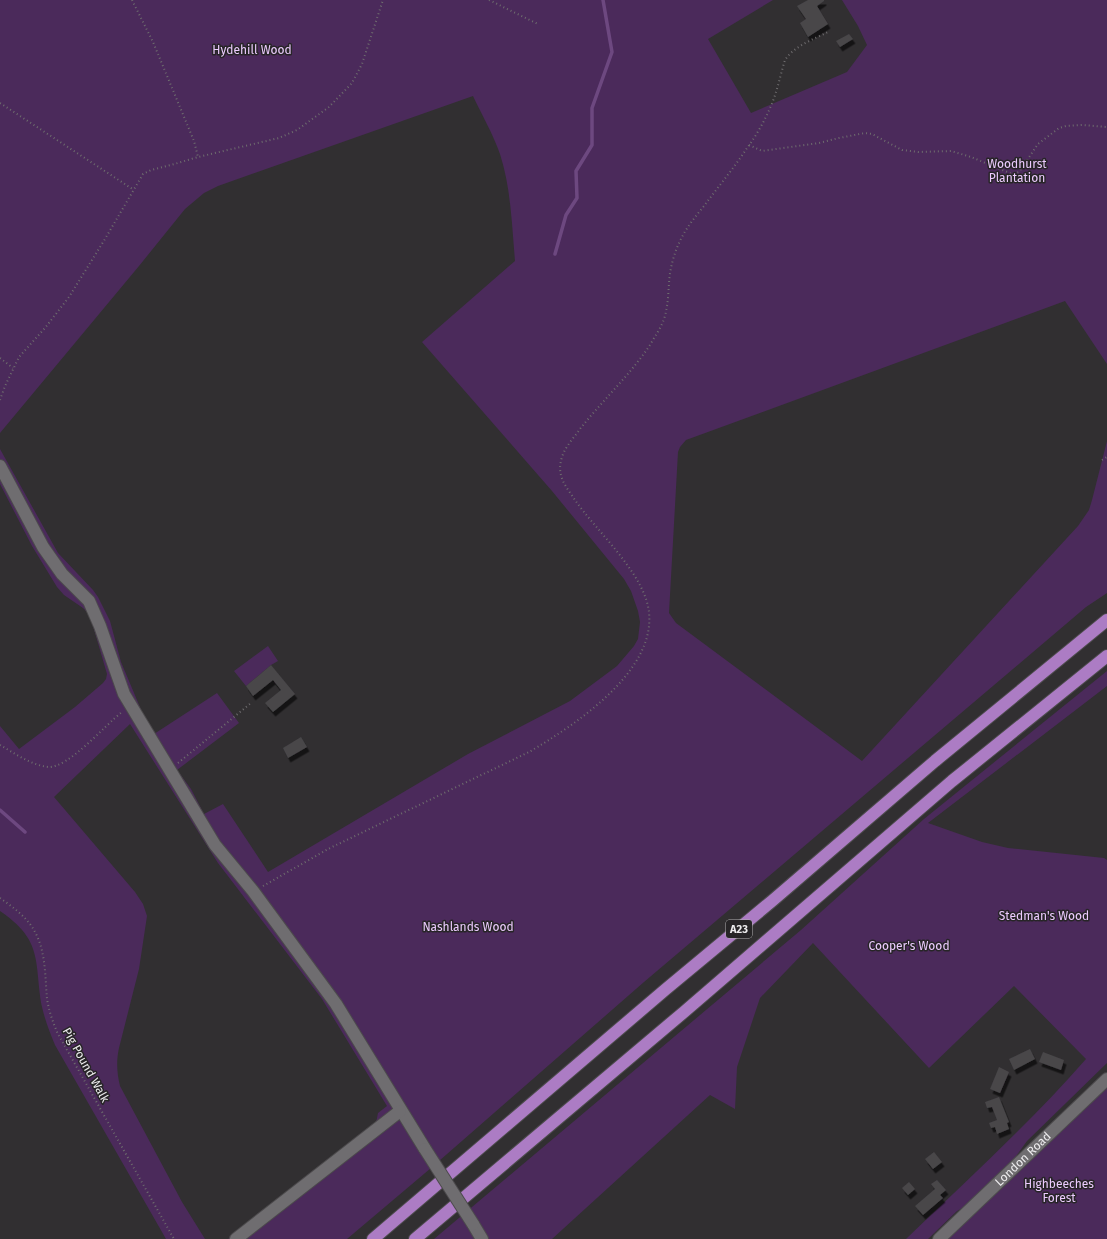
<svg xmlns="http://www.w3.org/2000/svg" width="1107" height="1239" font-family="'Fira Sans',sans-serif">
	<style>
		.green { fill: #4b2a5b }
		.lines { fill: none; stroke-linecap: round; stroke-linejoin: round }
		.stream { stroke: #6d4880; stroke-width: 3.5 }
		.building { fill: #484649; filter: url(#shadow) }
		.minor-casing { stroke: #4c4a4c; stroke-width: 14 }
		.secondary-casing { stroke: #4c4a4c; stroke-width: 14 }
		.trunk-casing { stroke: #4c4a4c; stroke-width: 14 }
		.path { stroke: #6e6c6e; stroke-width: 2; stroke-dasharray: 1 3; stroke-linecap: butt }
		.minor { stroke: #6f6d70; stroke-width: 12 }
		.secondary { stroke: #6f6d70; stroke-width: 12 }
		.trunk { stroke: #ac7cc4; stroke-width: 12 }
		.minor-bridge-casing { stroke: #4c4a4c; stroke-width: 14; stroke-linecap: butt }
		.minor-bridge { stroke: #6f6d70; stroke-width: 12 }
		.labels { text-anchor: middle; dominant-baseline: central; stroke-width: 3; stroke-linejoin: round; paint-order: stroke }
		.shield { fill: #272527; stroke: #b2b0b2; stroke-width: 1 }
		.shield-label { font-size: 11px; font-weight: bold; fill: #edecee }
		.park-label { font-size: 12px; fill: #eccbfe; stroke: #272527 }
		.street-label { font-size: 12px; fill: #edecee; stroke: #272527 }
	</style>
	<defs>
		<filter id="shadow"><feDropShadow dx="2.5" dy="4.5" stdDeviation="0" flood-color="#0009"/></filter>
	</defs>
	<rect width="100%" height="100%" fill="#312f31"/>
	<g class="green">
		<path d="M0,0h773l-65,39 43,74 96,-41 20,-27 -9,-19 -16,-26h265v364l-42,-63 -379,139 -6,7 -2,5 -9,161 7,10 186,138 216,-235 11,-16 3,-10 15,-59v152l-21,14 -442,375 -213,186 -84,71h-119l148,-116 2,-10 9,-7 -65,-107 -104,-136 -88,-139 -76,73 81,95 8,12 4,12 -8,53 -20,79c-3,14 -2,25 1,38l62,116 23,37h-39l-111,-194c-5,-12 -10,-25 -13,-38 -8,-45 2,-66 -42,-96v-185l19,23 56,-42 28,-24 3,-4 1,-5 -16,-55 -3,-6 -5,-5 -19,-13 -7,-8 -25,-41 -32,-62v-35l58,104 35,37 5,7 12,24 11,41 21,50 12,22 63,-41 22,30 -62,47 14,19 13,25 19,-10 45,68 200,-118 102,-53 47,-35 17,-20 4,-7 2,-17 -2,-11 -7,-20 -7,-12 -72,-88 -130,-149 93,-81c-3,-35 -4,-73 -15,-107 -7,-20 -18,-39 -27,-58l-255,90 -14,7 -19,16 -46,57 -139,167z"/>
		<path d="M268,646l10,15 -7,4 -25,21 -12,-15z"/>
		<path d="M1107,671v15l-179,137 54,19 26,6 96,10 3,2v203l-80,78 -16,22 -43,42 -11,6 -29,28h-22c61,-59 124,-116 180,-180l-72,-73 -85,82 -116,-125 -53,55 -23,69 -2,42 -25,-14 -158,144h-118l367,-309 123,-111z"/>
		<path d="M1107,1079v160h-168z"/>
	</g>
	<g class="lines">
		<g class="stream">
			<path d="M555,254l11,-39 11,-17 -1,-27 16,-26v-37l20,-56 -9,-52"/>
			<path d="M0,810l25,22"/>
		</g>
	</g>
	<g class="building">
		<path d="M808,0h16v1l-7,5 11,18 -20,13 -8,-14 6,-4 -9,-13z"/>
		<path d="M849,34l4,5 -13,8 -4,-6z"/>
		<path d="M271,665l24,29 -22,18 -8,-9 16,-13 -8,-10 -20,16 -7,-10z"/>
		<path d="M301,737l6,10 -19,11 -5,-10z"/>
		<path d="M1030,1049l5,10 -21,11 -5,-11z"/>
		<path d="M1043,1052l21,8 -3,10 -22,-8z"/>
		<path d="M999,1067l10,5 -9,21 -10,-4z"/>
		<path d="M999,1097l10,25 -2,1 2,6 -12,5 -2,-7 -4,1 -2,-5 8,-3 -5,-13 -5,1 -2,-6z"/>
		<path d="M934,1152l8,10 -9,7 -8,-10z"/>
		<path d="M937,1180l9,10 -6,5 3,3 -20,17 -8,-9 20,-17 -4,-5z"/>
		<path d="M909,1182l6,7 -7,6 -6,-7z"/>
	</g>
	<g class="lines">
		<g class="minor-casing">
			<g id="minor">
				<path d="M0,466l43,81 19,27 27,27 11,25 24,68 91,151 38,46 83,113 89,145"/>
				<path d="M473,1224l9,15"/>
				<path d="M236,1239l164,-128"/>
			</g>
		</g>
		<g class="secondary-casing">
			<g id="secondary">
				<path id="s1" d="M939,1239l168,-160"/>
			</g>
		</g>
		<g class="trunk-casing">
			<g id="trunk">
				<path d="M373,1239l293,-250 106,-88 163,-140 172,-141"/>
				<path d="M415,1239l269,-227 268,-231 155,-125"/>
			</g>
		</g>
		<g class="path">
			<path d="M132,0l21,42 41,99 4,16 81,-19 18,-8 32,-23 23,-24 10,-19 21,-64"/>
			<path d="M489,0l49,24"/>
			<path d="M0,103l134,87"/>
			<path d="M749,145l13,6 57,-8 20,-5 26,-5 7,1 30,16 16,2 33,-1 20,6 41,17 7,-2 19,-28 21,-16 7,-2 16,-1 25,2"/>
			<path d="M0,358l13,10"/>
			<path d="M0,400l5,-14 14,-29 26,-29 24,-31 36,-58 38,-65 8,-4 20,-5 27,-8"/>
			<path d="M1102,460l5,-3"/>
			<path d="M0,745c14,8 31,20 48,22 21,1 57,-42 74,-55"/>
			<path d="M178,763l73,-60"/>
			<path d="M263,886l67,-38 199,-96c48,-28 139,-88 117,-153 -12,-35 -50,-69 -71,-99 -8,-12 -18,-23 -14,-39 2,-12 12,-22 19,-32 22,-28 50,-54 70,-84 5,-9 11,-17 14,-26 5,-15 4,-31 6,-46 2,-11 5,-22 10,-32 6,-13 15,-24 24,-35 14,-19 30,-38 43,-58 9,-12 17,-26 23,-40 7,-15 10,-32 15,-48 9,-14 29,-21 43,-28"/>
			<path d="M0,898c13,9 28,20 35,34 11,20 10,45 12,67 2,12 6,24 11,35l116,205"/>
		</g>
		<use href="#minor" class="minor"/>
		<use href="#secondary" class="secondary"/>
		<use href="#trunk" class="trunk"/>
		<g class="minor-bridge-casing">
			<path id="minor-bridge" d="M425,1149l48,75"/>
		</g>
		<use href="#minor-bridge" class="minor-bridge"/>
	</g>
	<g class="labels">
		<rect class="shield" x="726" y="920" width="26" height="18" rx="3"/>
		<g class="shield-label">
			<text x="739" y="929">A23</text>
		</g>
		<g class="park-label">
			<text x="252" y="50">Hydehill Wood</text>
			<text x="1017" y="164">Woodhurst<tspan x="1017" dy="14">Plantation</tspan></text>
			<text x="1044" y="916">Stedman's Wood</text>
			<text x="468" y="927">Nashlands Wood</text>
			<text x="909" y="946">Cooper's Wood</text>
			<text x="1059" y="1184">Highbeeches<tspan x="1059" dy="14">Forest</tspan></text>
		</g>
		<g class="street-label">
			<text transform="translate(86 1065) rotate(61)">Pig Pound Walk</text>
			<text stroke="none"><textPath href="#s1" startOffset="116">London Road</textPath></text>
		</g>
	</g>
</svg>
